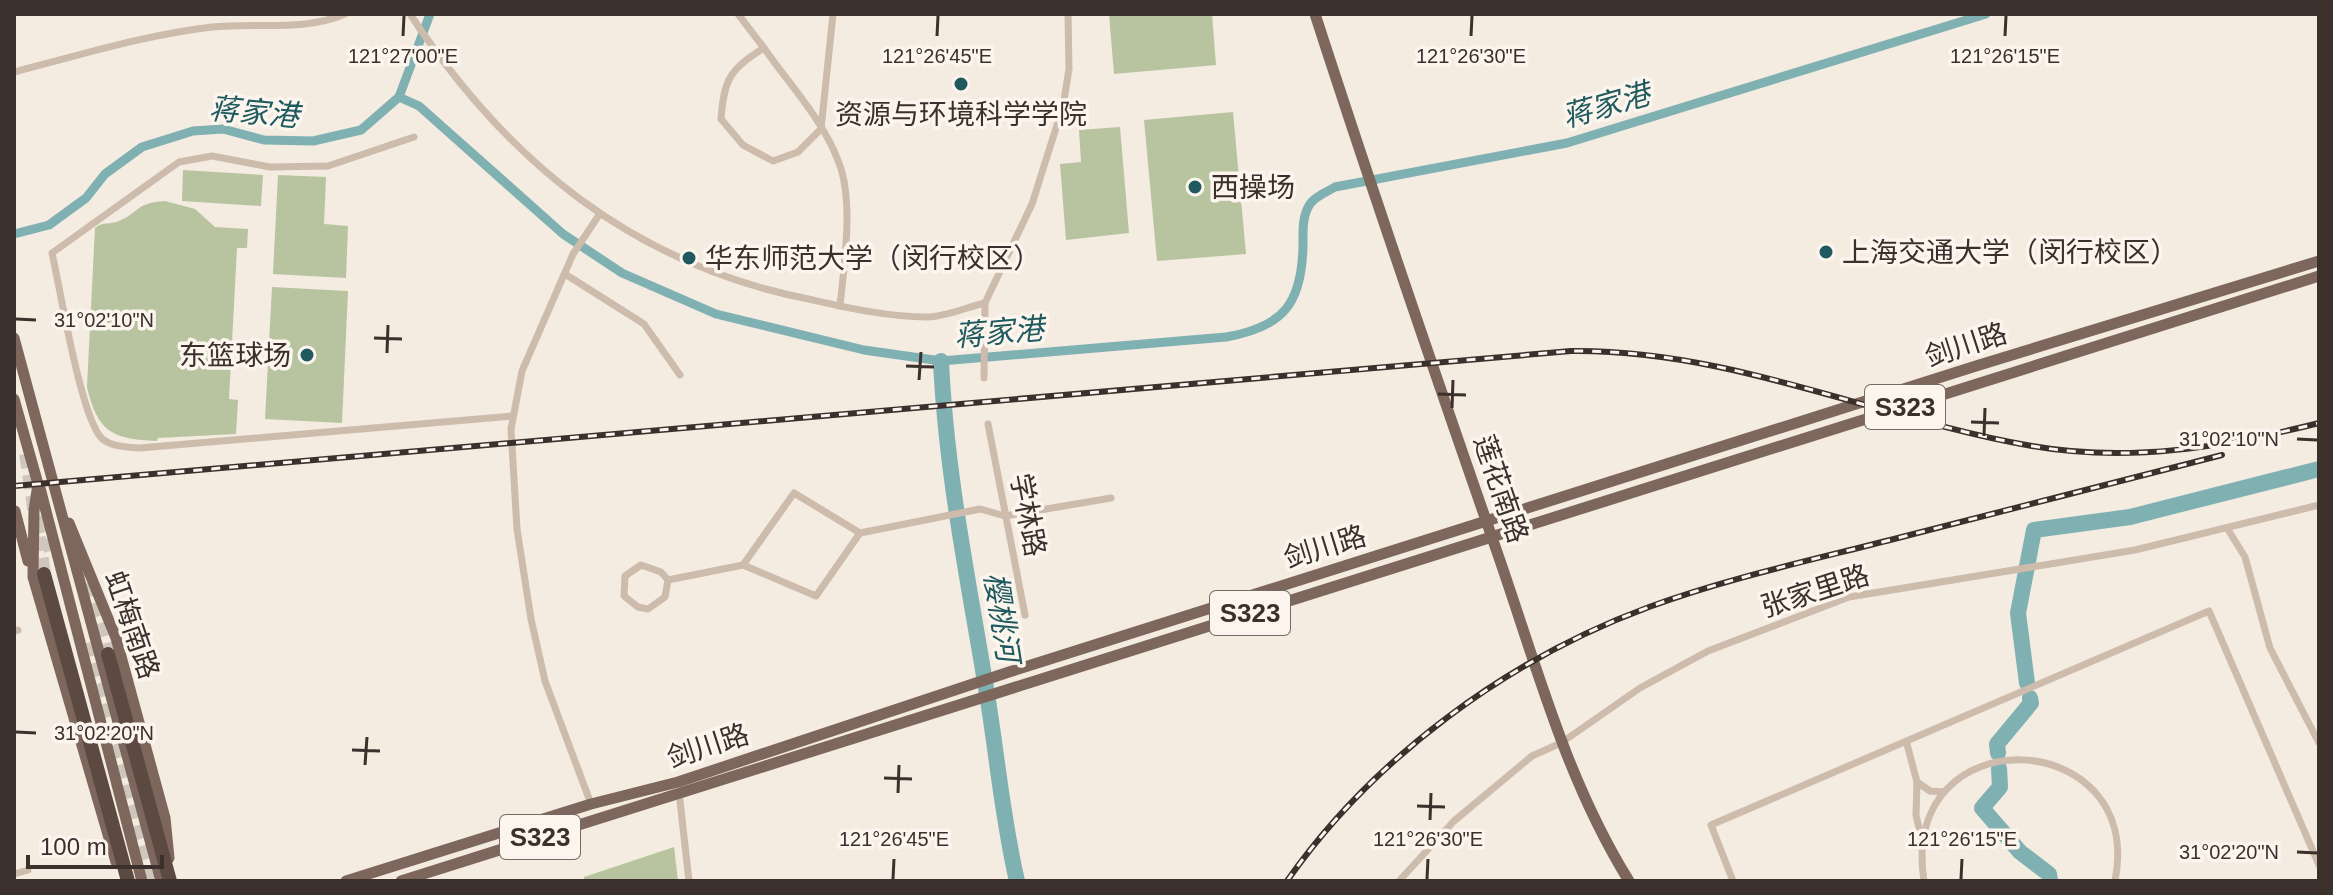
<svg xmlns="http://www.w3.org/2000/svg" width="2333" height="895" font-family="Arial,'Noto Sans SC',sans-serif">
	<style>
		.green { fill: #b8c4a0 }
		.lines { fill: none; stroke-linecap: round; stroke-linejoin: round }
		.canal { stroke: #7fb0b2; stroke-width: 9 }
		.river { stroke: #7fb0b2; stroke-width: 16 }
		.highway-tunnel { stroke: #cfc6bd; stroke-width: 14; stroke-dasharray: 14 7; stroke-linecap: butt }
		.street { stroke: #cdbbac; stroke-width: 7 }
		.primary { stroke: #7d675c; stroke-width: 11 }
		.highway { stroke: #5c4a42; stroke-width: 14 }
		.rail-casing { stroke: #3b302b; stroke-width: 6 }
		.rail { stroke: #fbf5ee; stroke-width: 3; stroke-dasharray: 9; stroke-linecap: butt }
		.ticks { fill: none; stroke: #3b302b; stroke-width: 3 }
		.poi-dot { fill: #1f5a5e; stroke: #fbf5ee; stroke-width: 3 }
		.labels { text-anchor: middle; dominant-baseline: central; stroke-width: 7; stroke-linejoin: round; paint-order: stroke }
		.shield { fill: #fbf5ee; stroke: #756b66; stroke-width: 2 }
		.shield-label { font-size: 26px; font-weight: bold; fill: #3b302b }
		.poi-label { font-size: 28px; fill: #3b302b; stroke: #fbf5ee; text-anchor: start }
		.street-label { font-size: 28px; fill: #3b302b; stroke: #fbf5ee }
		.water-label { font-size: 30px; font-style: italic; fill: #1f5a5e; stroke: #fbf5ee }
		.ticks-label { font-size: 20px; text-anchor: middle; fill: #3b302b; stroke: #fbf5ee; stroke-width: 7; stroke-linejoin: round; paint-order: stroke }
	</style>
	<rect width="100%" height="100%" fill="#f4ebe1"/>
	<g class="green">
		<path d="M1109,14h103l4,51 -102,9z"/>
		<path d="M1233,112l13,142 -89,7 -13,-141z"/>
		<path d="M1120,127l9,106 -63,7 -6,-76 21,-2 -2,-32z"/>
		<path d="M183,170l80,5 -2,31 -79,-5z"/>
		<path d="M278,175l48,2 -2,47 24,2 -2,52 -73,-4z"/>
		<path d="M165,201l30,8 20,18 33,2 -1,19h-10l-8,151 9,1 -2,34 -78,4 -1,3c-44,-2 -59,-8 -70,-54l8,-159c9,-7 14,-3 24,-7 21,-9 16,-18 46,-20z"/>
		<path d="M272,287l76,4 -6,132 -77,-4z"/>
		<path d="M674,847l4,34h-94v-4z"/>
	</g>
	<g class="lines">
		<g class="canal">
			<path d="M399,97l31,-83"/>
			<path d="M14,234l35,-9 37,-27 19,-24 37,-27 51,-16 30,-2 41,11 49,1 48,-11 38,-33 20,9 144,128 59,39 94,41 148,36 77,11 285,-24c58,-10 76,-34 77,-92 0,-14 -1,-29 7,-41 5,-8 17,-12 25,-17l232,-44 419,-129"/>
		</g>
		<g class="river">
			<path d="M941,361c5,111 27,218 45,327 11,65 16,129 31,193"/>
			<path d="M2027,683l-9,-70 16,-83 96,-13 189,-48"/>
			<path d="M1998,753l-1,-9 34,-41 -1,-5"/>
			<path d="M1999,768l1,19 -18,21 38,44 29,22 1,7"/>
		</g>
		<g class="highway-tunnel">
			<path d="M26,454l18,120"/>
			<path d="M37,498l14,53"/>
			<path d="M81,563l27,91"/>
			<path d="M91,642l64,239"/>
		</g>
		<g class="street">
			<path d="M410,14c98,149 225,252 403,286 36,8 76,17 114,17 18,0 40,-10 58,-14"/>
			<path d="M738,14l26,34c-34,21 -40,31 -43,71l22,26 30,16 25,-9 23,-23 12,-115"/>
			<path d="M764,48c25,36 60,73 75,115 15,39 5,102 1,143"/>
			<path d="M14,72c66,-17 130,-37 198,-45 44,-5 91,5 133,-13"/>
			<path d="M414,137l-86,29 -58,1 -58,-11 -33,6 -127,91c9,40 27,153 47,182 8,12 28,12 41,13l372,-32"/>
			<path d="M565,274l79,50 36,51"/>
			<path d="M984,378l1,-75 47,-99 31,-98 6,-37 -1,-55"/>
			<path d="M988,424l37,191"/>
			<path d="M2227,528l18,29 25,91 49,95"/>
			<path d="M743,565l51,-72 66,40 120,-24 25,7 106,-18"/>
			<path d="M668,580l-3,17 -17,12 -10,-2 -14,-11 1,-20 16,-11 20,7 7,8 75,-15 73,31 44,-63"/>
			<path d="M14,631l4,-1"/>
			<path d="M1907,744l10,38 -1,33 5,22"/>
			<path d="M1917,782l13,9 14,1"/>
			<path d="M679,792l10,89"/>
			<path d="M591,804l-46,-123 -14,-62 -14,-90 -6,-100 11,-58 51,-117 26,-39"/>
			<path d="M14,874l14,-4"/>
			<path d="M1399,881l55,-60 78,-65 29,-13 79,-55 68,-37 141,-54 286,-47 184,-45"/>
			<path d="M1733,881l-22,-56 498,-214 110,254"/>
			<path d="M1924,881c-26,-167 222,-156 191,0"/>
		</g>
		<g class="primary">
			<path d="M1315,14c58,179 119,357 181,535 40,114 69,229 133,332"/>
			<path d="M14,338l147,543"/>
			<path d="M14,399l24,85 -4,26 -1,67 83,285"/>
			<path d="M40,488l102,393"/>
			<path d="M15,511l13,50"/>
			<path d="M69,523l47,115 49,180 4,40"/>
			<path d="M346,881l245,-77 87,-22 331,-110 967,-306 343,-105"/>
			<path d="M401,881l1918,-605"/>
		</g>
		<g class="highway">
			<path d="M44,574l84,307"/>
			<path d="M108,654l62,227"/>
		</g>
		<g class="rail-casing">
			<g id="rail">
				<path d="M14,486l1557,-135c160,-2 306,68 461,95 98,17 192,1 287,-23"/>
				<path d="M1287,881c86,-123 221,-222 362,-274 79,-29 163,-47 245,-68 109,-28 219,-56 328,-84"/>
			</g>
		</g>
		<use href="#rail" class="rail"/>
	</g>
	<path class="ticks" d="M403,36l1,-20M937,36l1,-20M1471,36l1,-20M2005,36l1,-20M16,319l20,1M374,338l28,1M387,353l1,-28M906,366l28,1M919,380l2,-28M1438,394l28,1M1452,408l1,-28M1971,422l28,1M1984,436l1,-28M2297,439l20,1M16,732l20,1M352,750l28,1M365,765l2,-28M884,778l28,1M898,793l1,-28M1417,806l28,1M1430,820l1,-27M2297,852l20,1M893,879l1,-20M1427,879l1,-20M1961,879l1,-20"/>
	<g class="poi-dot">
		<circle cx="961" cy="84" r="8"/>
		<circle cx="1195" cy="187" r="8"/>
		<circle cx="1826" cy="252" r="8"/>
		<circle cx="689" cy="258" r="8"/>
		<circle cx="307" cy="355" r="8"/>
	</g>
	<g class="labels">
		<g class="shield">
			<rect x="1865" y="385" width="80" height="44" rx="6"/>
			<rect x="1210" y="591" width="80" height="44" rx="6"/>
			<rect x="500" y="815" width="80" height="44" rx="6"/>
		</g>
		<g class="shield-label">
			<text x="1905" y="407">S323</text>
			<text x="1250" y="613">S323</text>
			<text x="540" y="837">S323</text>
		</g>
		<g class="poi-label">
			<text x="961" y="114" text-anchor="middle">资源与环境科学学院</text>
			<text x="1211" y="187">西操场</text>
			<text x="1842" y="252">上海交通大学（闵行校区）</text>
			<text x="705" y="258">华东师范大学（闵行校区）</text>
			<text x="291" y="355" text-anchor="end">东篮球场</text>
		</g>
		<g class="street-label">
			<text transform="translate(1966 345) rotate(-18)">剑川路</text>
			<text transform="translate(1501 489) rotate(71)">莲花南路</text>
			<text transform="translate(1028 515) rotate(79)">学林路</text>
			<text transform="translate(1325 547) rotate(-17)">剑川路</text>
			<text transform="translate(1815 591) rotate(-18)">张家里路</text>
			<text transform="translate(132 625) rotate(71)">虹梅南路</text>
			<text transform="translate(708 746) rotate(-18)">剑川路</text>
		</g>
		<g class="water-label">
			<text transform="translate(1606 105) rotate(-16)">蒋家港</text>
			<text transform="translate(254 112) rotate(5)">蒋家港</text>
			<text transform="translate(999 332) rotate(-5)">蒋家港</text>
			<text transform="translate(1002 617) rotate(81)">樱桃河</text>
		</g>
	</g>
	<g class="ticks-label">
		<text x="403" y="63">121°27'00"E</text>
		<text x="937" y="63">121°26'45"E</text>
		<text x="1471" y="63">121°26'30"E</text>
		<text x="2005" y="63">121°26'15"E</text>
		<text x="104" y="327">31°02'10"N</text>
		<text x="2229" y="446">31°02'10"N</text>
		<text x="104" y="740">31°02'20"N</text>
		<text x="894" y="846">121°26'45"E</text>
		<text x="1428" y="846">121°26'30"E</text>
		<text x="1962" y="846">121°26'15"E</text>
		<text x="2229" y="859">31°02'20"N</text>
	</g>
	<rect width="2333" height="895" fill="none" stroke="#3b302b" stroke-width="32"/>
	<path d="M28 855v12h134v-12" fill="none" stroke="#3b302b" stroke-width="4"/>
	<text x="40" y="855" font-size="24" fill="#3b302b" stroke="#fbf5ee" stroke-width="6" paint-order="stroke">100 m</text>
</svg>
